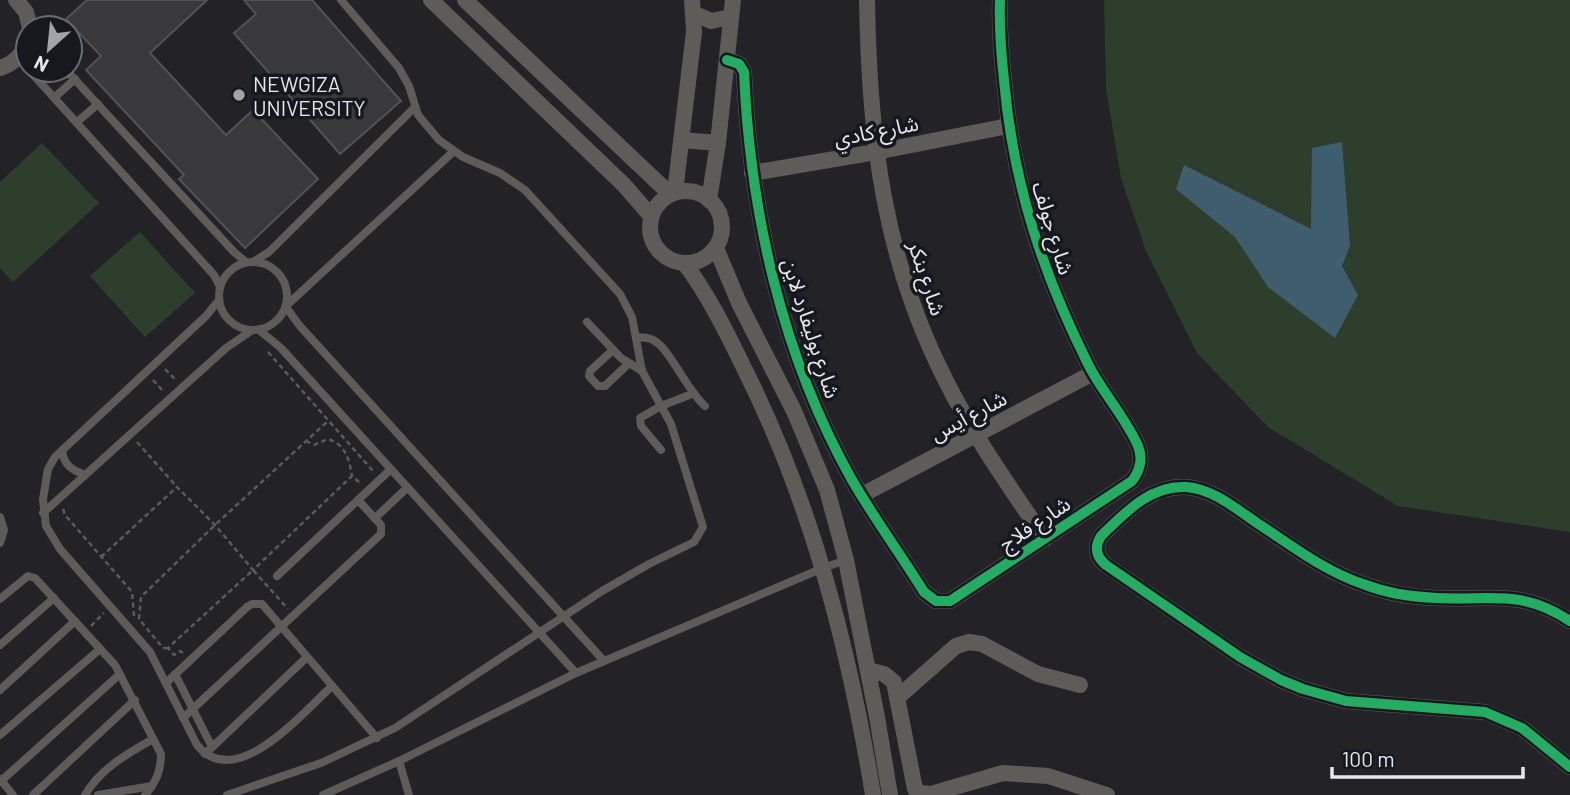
<svg xmlns="http://www.w3.org/2000/svg" width="1570" height="795" font-family="Barlow,'Noto Sans Arabic',sans-serif">
	<style>
		.green { fill: #2d3e2c }
		.water { fill: #3f5d6d }
		.building { fill: #39383b; stroke: #535255; stroke-width: 2 }
		.lines { fill: none; stroke-linecap: round; stroke-linejoin: round }
		.path { stroke: #5c5b5b; stroke-width: 2.5; stroke-dasharray: 5 3.5; stroke-linecap: butt }
		.service { stroke: #5e5c59; stroke-width: 8 }
		.minor { stroke: #5e5c59; stroke-width: 16 }
		.cycleway-casing { stroke: #161820; stroke-width: 15 }
		.cycleway { stroke: #26ab63; stroke-width: 10 }
		.poi-dot { fill: #a1a3a8; stroke: #161820; stroke-width: 2.5 }
		.labels { text-anchor: middle; dominant-baseline: central; stroke-width: 7; stroke-linejoin: round; paint-order: stroke }
		.poi-label { font-size: 21px; fill: #e6e8ee; stroke: #161820; text-anchor: start }
		.street-label { font-size: 21px; fill: #e6e8ee; stroke: #161820 }
	</style>
	<rect width="100%" height="100%" fill="#222227"/>
	<g class="green">
		<path d="M1104,0h466v532l-172,-26 -130,-79 -71,-74 -51,-102 -25,-73 -15,-89z"/>
		<path d="M42,143l57,60 -86,79 -13,-14v-86z"/>
		<path d="M140,232l55,61 -50,44 -55,-61z"/>
	</g>
	<path class="water" d="M1342,142l8,104 -8,20 16,29 -23,43 -67,-51 -33,-50 -59,-48 8,-24 127,64 1,-81z"/>
	<g class="building">
		<path d="M87,0h120l-57,53 76,82 27,-25 65,69 -73,69 -66,-69 5,-4 -98,-105 15,-14 -35,-37z"/>
		<path d="M244,0h68l89,101 -61,53 -106,-121 22,-19z"/>
	</g>
	<g class="lines">
		<g class="path">
			<path d="M268,352l105,119"/>
			<path d="M165,369l10,10"/>
			<path d="M153,380l10,11"/>
			<path d="M306,441l8,4 14,-6c18,6 21,20 24,37"/>
			<path d="M137,442l40,45"/>
			<path d="M63,509l2,6 67,77 2,24"/>
			<path d="M101,557l76,-70 38,38 38,45 99,-94 8,7"/>
			<path d="M91,626l13,-13"/>
			<path d="M168,648h-5l-24,-29 2,-22 74,-72 114,-105"/>
			<path d="M183,653l-3,-2 -6,4 -6,-7 85,-78 35,39"/>
		</g>
		<g class="service">
			<path d="M29,70l185,205 6,12"/>
			<path d="M66,70l168,182 12,10"/>
			<path d="M55,97l20,-18"/>
			<path d="M77,122l21,-18"/>
			<circle cx="253" cy="296" r="34"/>
			<path d="M253,262l16,-10 146,-145"/>
			<path d="M219,300l-13,16 -151,141 -7,12 -5,30 3,27 14,23 90,103 47,93c39,48 105,-32 135,-59"/>
			<path d="M287,305l167,-154"/>
			<path d="M286,307l13,18 305,336"/>
			<path d="M587,322l34,36 21,13"/>
			<path d="M259,330l22,18 295,325"/>
			<path d="M636,337c6,1 11,0 17,3 16,7 34,51 52,66"/>
			<path d="M613,350l-23,21 -1,5 9,10h7l23,-22"/>
			<path d="M661,450l-20,-24 -1,-8 21,-12 31,-12"/>
			<path d="M62,451c2,14 10,19 23,24"/>
			<path d="M43,513l183,-165 25,-17"/>
			<path d="M0,517l4,13 -4,13"/>
			<path d="M375,518l32,-30"/>
			<path d="M277,576l113,-106"/>
			<path d="M0,599l28,-23 7,2 80,87 46,89c0,17 -5,28 -16,41"/>
			<path d="M0,645l54,-47"/>
			<path d="M175,674l37,73"/>
			<path d="M166,683l81,-76 5,-3h10l115,134"/>
			<path d="M0,690l75,-69"/>
			<path d="M183,718l198,-184v-9l-23,-25"/>
			<path d="M0,735l100,-86"/>
			<path d="M205,754l102,-97"/>
			<path d="M399,761l10,34"/>
			<path d="M0,779l13,16"/>
			<path d="M0,782l120,-108"/>
			<path d="M33,795l102,-95"/>
			<path d="M85,795c16,-27 42,-41 68,-56"/>
			<path d="M98,795l54,-9"/>
			<path d="M227,795l94,-32 74,-35 207,-137 47,-27 45,-22 9,-15 -32,-103 -29,-53 -10,-54 -12,-23 -95,-104 -25,-17 -37,-16 -24,-17 -21,-25 -9,-29 -10,-18 -58,-68"/>
			<path d="M323,795l76,-34 177,-88 247,-105 23,-8"/>
		</g>
		<g class="minor">
			<path d="M16,0l10,12 4,16"/>
			<path d="M431,0l193,185 27,31"/>
			<path d="M465,0l205,194"/>
			<path d="M867,0c2,136 16,258 79,381 28,56 64,106 99,158"/>
			<path d="M693,13l18,8 20,-4"/>
			<path d="M727,60l12,4 5,8c6,140 38,284 108,408 22,38 49,75 72,112l12,9h14l182,-120c8,-10 11,-23 6,-35 -12,-28 -36,-54 -50,-82 -46,-92 -75,-181 -84,-284 -3,-27 -5,-53 -4,-80"/>
			<path d="M0,68c14,-4 22,-13 28,-26"/>
			<path d="M681,140l37,3"/>
			<path d="M752,173l124,-21 132,-26"/>
			<circle cx="686" cy="227" r="36"/>
			<path d="M675,192l19,-160 -2,-32"/>
			<path d="M709,200l9,-57 15,-143"/>
			<path d="M716,248l23,55 55,108 33,79 19,70 31,157 13,78"/>
			<path d="M685,264c24,32 42,69 60,106 67,134 104,278 128,425"/>
			<path d="M862,495l231,-122"/>
			<path d="M1570,621c-50,-33 -81,-20 -134,-23 -25,-1 -50,-5 -73,-14 -39,-13 -72,-39 -106,-61 -22,-15 -44,-34 -71,-36 -36,-2 -61,26 -85,49 -7,11 -5,21 5,29l134,92 41,23 22,9 43,12 139,11 37,16 48,39"/>
			<path d="M868,670l16,4 10,8 21,107 5,4 11,1 72,-21 45,3 59,19"/>
			<path d="M897,698l59,-52 13,-4 13,2 56,30 42,11"/>
		</g>
		<g class="cycleway-casing">
			<g id="cycleway">
				<path d="M727,60l12,4 5,8c6,140 38,284 108,408 22,38 49,75 72,112l12,9h14l182,-120c8,-10 11,-23 6,-35 -12,-28 -36,-54 -50,-82 -46,-92 -75,-181 -84,-284 -3,-27 -5,-53 -4,-80"/>
				<path d="M1570,621c-50,-33 -81,-20 -134,-23 -25,-1 -50,-5 -73,-14 -39,-13 -72,-39 -106,-61 -22,-15 -44,-34 -71,-36 -36,-2 -61,26 -85,49 -7,11 -5,21 5,29l134,92 41,23 22,9 43,12 139,11 37,16 48,39"/>
			</g>
		</g>
		<use href="#cycleway" class="cycleway"/>
	</g>
	<circle class="poi-dot" cx="239" cy="95" r="7"/>
	<g class="labels">
		<g class="poi-label">
			<text x="253" y="83">NEWGIZA<tspan x="253" dy="24">UNIVERSITY</tspan></text>
		</g>
		<g class="street-label">
			<text transform="translate(876 130) rotate(-11)">شارع كادي</text>
			<text transform="translate(1054 228) rotate(73)">شارع جولف</text>
			<text transform="translate(928 278) rotate(72)">شارع بنكر</text>
			<text transform="translate(812 328) rotate(72)">شارع بوليفارد لاين</text>
			<text transform="translate(968 415) rotate(-28)">شارع أيس</text>
			<text transform="translate(1034 523) rotate(-34)">شارع فلاج</text>
		</g>
	</g>
	<g transform="translate(49 49) rotate(207)"><circle r="33" fill="#161820" stroke="#696b72" stroke-width="2"/>
	<path d="M0-5L12 26L0 18L-12 26Z" fill="#a1a3a8"/>
	<text y="-10" font-size="19" font-weight="bold" text-anchor="middle" fill="#e6e8ee">N</text>
	</g>
	<path d="M1332 767v10h191v-10" fill="none" stroke="#e6e8ee" stroke-width="3.5"/>
	<text x="1342" y="767" font-size="21" fill="#e6e8ee" stroke="#161820" stroke-width="5" paint-order="stroke">100 m</text>
</svg>
